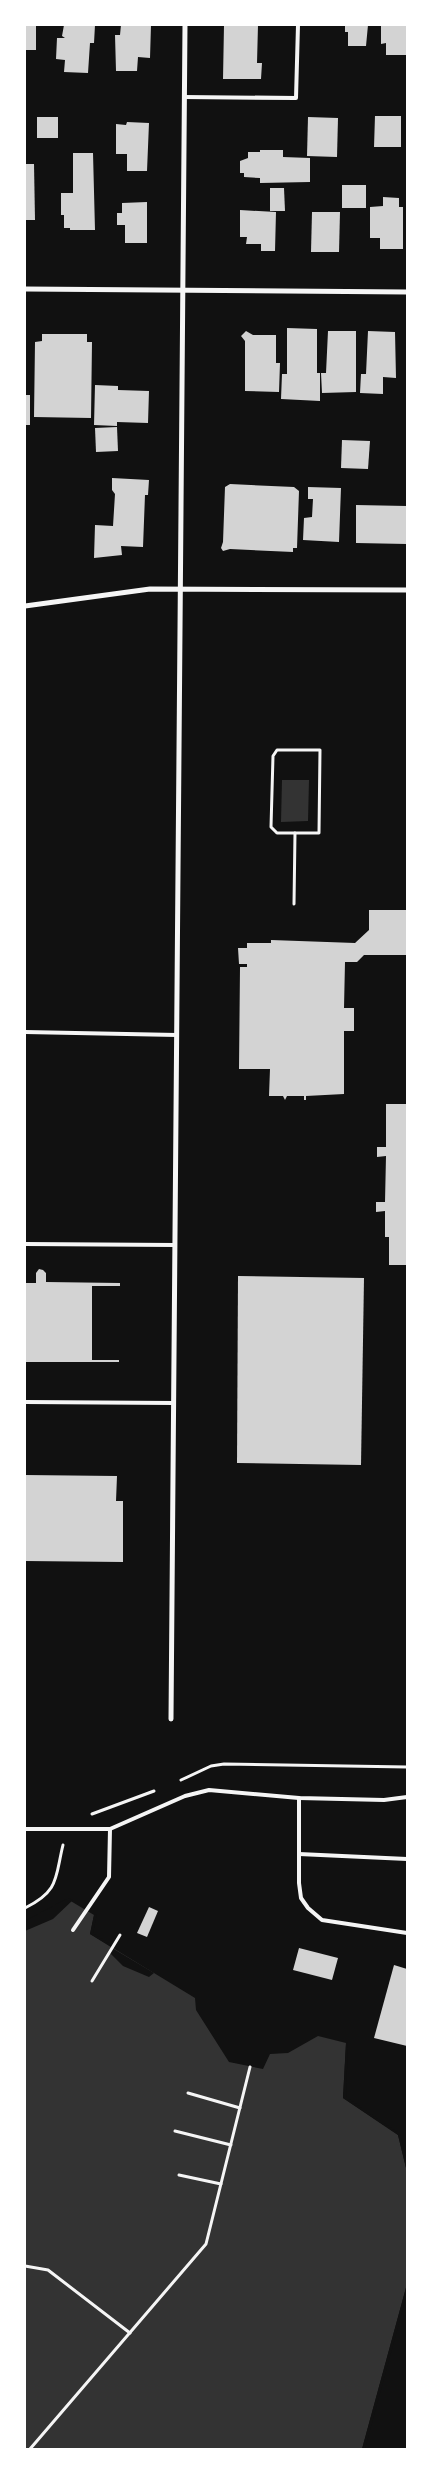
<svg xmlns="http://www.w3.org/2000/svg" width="432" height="2474" font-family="'Open Sans',sans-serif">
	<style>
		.water { fill: #333 }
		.pier { fill: #111 }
		.building { fill: #d3d3d3 }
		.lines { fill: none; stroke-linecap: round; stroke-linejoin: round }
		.path { stroke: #f5f5f5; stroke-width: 3 }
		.service { stroke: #f5f5f5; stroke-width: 4 }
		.minor { stroke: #f5f5f5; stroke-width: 5 }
	</style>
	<rect width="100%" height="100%" fill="#111"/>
	<g class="water">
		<path d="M282,780h27l-1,41 -27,1z"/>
		<path d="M69,1900l25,15 -4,19 105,64 1,12 33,52 34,7 7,-15 18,-1 30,-17 28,7 -3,55 55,37 9,37v112l-45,165h-337v-525z"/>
	</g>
	<g class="pier">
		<path d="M68,1898l5,2 -20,19 -28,12v-10z"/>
		<path d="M97,1914l-4,19 20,13 -1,2 42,25 -5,4 -26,-11 -14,-14 2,-5 -21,-13 4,-19z"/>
		<path d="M348,2042l-2,55 54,37 7,27v11l-9,-37 -55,-37 3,-55z"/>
		<path d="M407,2284v10l-42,155h-3z"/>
	</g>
	<g class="building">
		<rect x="25" y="25" width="11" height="25"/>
		<path d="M64,25h31l-1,18h-4l-2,30 -24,-1 1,-12 -9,-1 1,-21h8l-3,-2z"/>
		<path d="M121,25h30l-1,33 -12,-1 -1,14h-21l-1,-36h5z"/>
		<path d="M224,25h34l-1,38h5l-1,16h-38z"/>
		<path d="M345,25h23l-2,21h-18v-14h-3z"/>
		<path d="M381,25h26v30h-21v-12l-5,1z"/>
		<path d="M375,116h26v31h-27z"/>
		<rect x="37" y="117" width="21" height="21"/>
		<path d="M308,117l30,1 -1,39 -30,-1z"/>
		<path d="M127,122l22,1 -2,48h-20v-17h-11v-30l10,1z"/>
		<path d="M260,150h23v7l27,1v24l-50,1v-5l-16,-1v-4h-4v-12l8,-3v-6h12z"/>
		<path d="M73,153h20l2,77h-25v-2h-6v-13h-3v-22h12z"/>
		<path d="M25,164h9l1,56h-10z"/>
		<rect x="342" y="185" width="24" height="23"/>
		<path d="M270,188h14l1,23h-15z"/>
		<path d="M383,197l16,1v9h4v42h-23v-11h-10v-31l13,-1z"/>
		<path d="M147,202v41h-22v-18h-8v-12h5v-10z"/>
		<path d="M240,210l36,2 -1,39h-14v-7h-15l1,-7h-7z"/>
		<path d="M312,212h28l-1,40h-28z"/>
		<path d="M287,328l30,1v44h3v28l-39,-2 1,-25h5z"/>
		<path d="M246,331l7,4h23v28h4l-1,29 -34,-1v-50l-4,-5z"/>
		<path d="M328,331h28v61l-34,1 -1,-20h5z"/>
		<path d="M368,331l27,1 1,46 -13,-1v17l-23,-1 1,-19h5z"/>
		<path d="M42,334h45v8h5l-1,76 -57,-1 1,-75 7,-1z"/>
		<path d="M95,385l23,1v4l31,1 -1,32 -31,-1v4l-23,-1z"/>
		<rect x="25" y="395" width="5" height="30"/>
		<path d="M117,427l1,24 -22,1 -1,-24z"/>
		<path d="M342,440l28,1 -2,28 -27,-1z"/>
		<path d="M112,478l37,2 -1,15h-3l-2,52 -22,-1 1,9 -28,3 1,-33 18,1 2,-32 -3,-4z"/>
		<path d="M230,484l64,3 5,4 -2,57h-4v4l-63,-3 -7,2 -2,-3 2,-6 2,-55z"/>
		<path d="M308,487l33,1 -2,54 -36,-2 1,-22 8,-1 1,-18h-5z"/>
		<path d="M356,505l51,1v38l-51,-1z"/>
		<path d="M369,910h38v45h-43l-7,7h-12l-1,46h10v23h-10v63l-38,2v4h-2v-4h-17l-2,4 -2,-4h-14l1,-27h-31l1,-102h7v-3h-8l-1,-16h9v-5h24v-3l84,3 14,-13z"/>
		<path d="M386,1104h21v161h-18v-28h-4v-26l-9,1v-10h9l1,-46 -9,1v-10h9z"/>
		<path d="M39,1269l4,1 3,3v9l74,1v3h-28v74h27v2h-94v-79h11v-10z"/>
		<path d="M238,1276l126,2 -3,187 -124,-2z"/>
		<path d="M25,1475l92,1 -1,25h7v61l-98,-1z"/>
		<path d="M149,1907l9,4 -11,26 -10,-4z"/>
		<path d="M299,1948l39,10 -6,22 -39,-10z"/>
		<path d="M394,1965l13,4v77l-33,-8z"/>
	</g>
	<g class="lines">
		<g class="path">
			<path d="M277,750h43l-1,83h-42l-6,-6 2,-71z"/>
			<path d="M294,904l1,-71"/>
			<path d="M181,1780l30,-14 13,-2 183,3"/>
			<path d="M92,1814l62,-23"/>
			<path d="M25,1908c35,-17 30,-31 38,-63"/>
			<path d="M92,1981l28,-46"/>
			<path d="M188,2093l52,15"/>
			<path d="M175,2131l56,14"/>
			<path d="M179,2175l42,9"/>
			<path d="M25,2266l23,4 82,63"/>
			<path d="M30,2449l176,-205 44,-177"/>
		</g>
		<g class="service">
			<path d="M184,97l112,1 2,-73"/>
			<path d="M25,1032l152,3"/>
			<path d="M25,1244l150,1"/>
			<path d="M25,1402l149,1"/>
			<path d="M299,1798v85l2,15 7,10 14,12 85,13"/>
			<path d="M25,1829h85l75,-33 24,-6 90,8 85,2 23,-3"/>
			<path d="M299,1854l108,5"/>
			<path d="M73,1930l36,-53 1,-48"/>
		</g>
		<g class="minor">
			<path d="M25,289l382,3"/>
			<path d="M25,606l125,-17 257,1"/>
			<path d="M171,1719l14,-1694"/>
		</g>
	</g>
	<rect width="432" height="2474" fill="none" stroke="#ffffff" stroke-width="52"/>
</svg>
